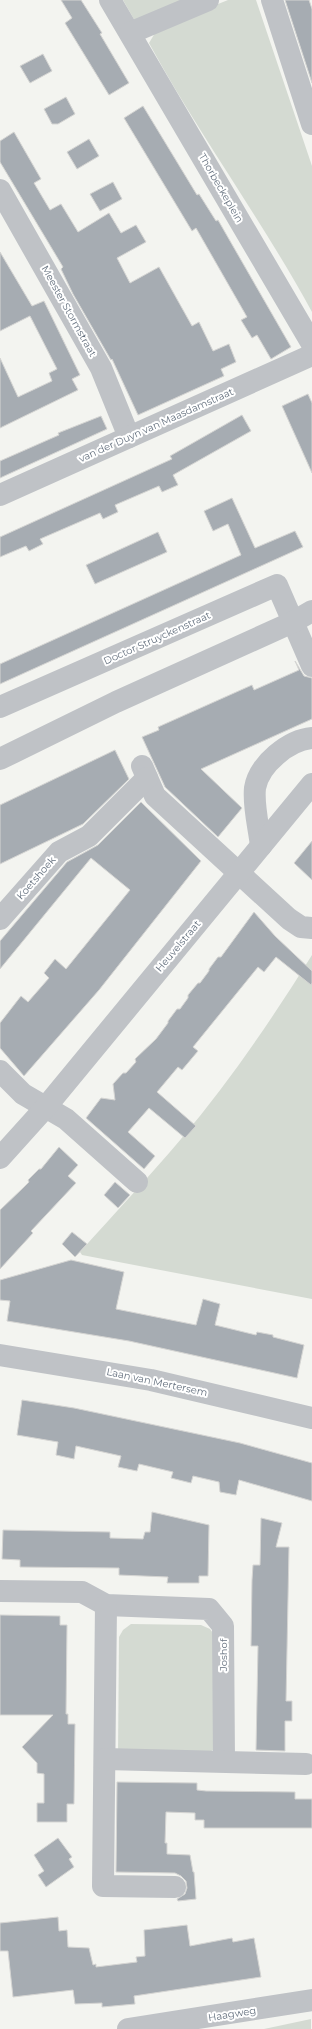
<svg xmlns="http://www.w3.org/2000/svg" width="312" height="2029" font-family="Montserrat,sans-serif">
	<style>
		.green { fill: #d4dad2 }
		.building { fill: #a6acb2; stroke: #d5d5d3 }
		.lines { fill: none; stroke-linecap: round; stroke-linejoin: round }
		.minor { stroke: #bfc2c6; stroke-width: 22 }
		.labels { text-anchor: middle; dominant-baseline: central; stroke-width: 4; stroke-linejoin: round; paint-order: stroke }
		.street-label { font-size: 10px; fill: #65717f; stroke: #fff }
	</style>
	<rect width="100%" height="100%" fill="#f3f4f0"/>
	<g class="green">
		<path d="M123,0h61l-49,21z"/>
		<path d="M228,0h28l56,166v146c-50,-92 -113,-177 -163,-269l6,-10 6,-6z"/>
		<path d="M312,955v344l-230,-44 -2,-3c34,-38 69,-75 101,-113 49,-58 91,-120 131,-184z"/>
		<path d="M131,1624l70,1 9,4 5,7 1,108 -3,6 -8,5 -87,-1 1,-117 4,-7z"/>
		<path d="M311,2019v10h-47z"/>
	</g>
	<g class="building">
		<path d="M61,0h20l21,33 -2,1 29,49 -20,12 -44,-72 7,-5z"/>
		<path d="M285,0h24l3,9v74z"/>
		<path d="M43,54l9,17 -22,12 -10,-17z"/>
		<path d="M66,97l9,17 -17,10h-6l-8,-15z"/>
		<path d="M143,106l54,89 2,-1 17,27 2,-1 73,127 -20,12 -14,-24 -5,3 -11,-18 6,-3 -51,-89 -4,3 -68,-113z"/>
		<path d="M14,132l27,47 -7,4 16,27 11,-6 17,28 31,-19 12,20 15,-8 10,17 -29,16 13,25 29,-16 33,59 7,-4 14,29 16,-7 7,18 -15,7 3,7 -86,39 -26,-56 -1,1 -38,-66 -12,-25 2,-2 -63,-105v-21z"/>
		<path d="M89,139l10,17 -22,13 -10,-17z"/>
		<path d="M113,182l9,17 -22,12 -10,-17z"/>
		<path d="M0,252l32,54 12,-5 36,74 -8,4 6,11 -78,38v-70l18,39 34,-16 -3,-8 8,-4 -27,-53 -30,15z"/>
		<path d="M308,394l4,9v70l-30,-67z"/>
		<path d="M242,415l9,16 -78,44 5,10 -16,7 -3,-6 -44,19 3,7 -15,7 -3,-6 -60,26 3,5 -14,7 -3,-5 -26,11v-20l172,-78 -2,-3z"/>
		<path d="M101,416l6,13 -107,49v-17l59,-26 -1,-2z"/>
		<path d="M232,498l23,50 40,-17 8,16 -303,137v-20l241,-109 -13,-31 -15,7 -9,-20z"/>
		<path d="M158,532l9,20 -72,32 -9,-19z"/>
		<path d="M295,661l9,15 8,2v41l-111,50 41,39 -24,29 -53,-50 -23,-50 17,-7 -1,-3 94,-42 2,5 45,-20z"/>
		<path d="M115,750l14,29 -46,45 -83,40v-59z"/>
		<path d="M141,802l60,59 -102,129 -75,86 -24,-28v-25l21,-27 7,6 21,-24 -5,-5 11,-14 11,10 64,-79 -39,-32 -91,111v-28l67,-79 31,-17z"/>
		<path d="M312,841v39l-18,-17z"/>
		<path d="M254,912l21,24 37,35v12l-1,2 -35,-28 -12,15 -6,-5 -65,80 5,4 -16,19 -4,-3 -21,25 39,34 -11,12 -36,-30 -21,24 27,24 -11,13 -58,-51 15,-20 14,2 -2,-16 10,-11h3l10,-11 -1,-3 21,-20 12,-16v-2l9,-12h3l8,-11v-3l10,-12h2l9,-12v-2l9,-12h3z"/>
		<path d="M59,1147l19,18 -10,11 8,7 -45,48 2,2 -33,36v-59l23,-22 6,-6 -1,-2 11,-11h2z"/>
		<path d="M115,1182l15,13 -12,13 -14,-13z"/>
		<path d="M72,1232l15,12 -12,13 -13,-13z"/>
		<path d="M71,1260l53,12 -8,37 80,16 7,-26 17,5 -5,21 41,10 1,-3 16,3v2l31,8 -7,33 -168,-37 -122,-20 3,-20 -10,-1v-20z"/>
		<path d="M22,1400l52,8 166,35 72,20v38l-73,-21 -3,15 -16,-3 -1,-10 -26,-6 -2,7 -20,-5 2,-6 -34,-8 -2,7 -19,-4 3,-11 -45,-10 -2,13 -18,-4 2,-13 -41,-7z"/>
		<path d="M152,1512l57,13 -1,51h-9v7h-32l1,-6 -49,-2v-7l-99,-1v-7l-18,-1 1,-29 107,2v6l33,1 2,-7h5z"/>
		<path d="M261,1518l21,5 -6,24h13l-3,154h6v20h-7v30l-29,-1 2,-104h-7l1,-66 1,-15h7z"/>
		<path d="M0,1615l60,1v9h7l-1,89h2v10h7l-1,80h-7v18h-30v-19h7v-29l-7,-1v-10l-15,-16 31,-32h-53z"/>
		<path d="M117,1782l80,1v7l9,1 89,1v7h17v29h-108v-8h-9v-7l-29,-1 -1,31h2v11l23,1 3,17h1l2,27 -18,2 -1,-2 8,-5 2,-6 -1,-7 -5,-5 -6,-3 -59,-1z"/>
		<path d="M58,1838l14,19 -3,2 5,8 -28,20 -8,-12 6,-4 -10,-16z"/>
		<path d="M58,1917l1,14 8,-1 1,17 21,1 4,17 3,-1v3l41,-5 -1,-5 9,-1 -1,-26 43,-5 3,21 42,-8 1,4 21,-4 7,39 -127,19 1,8 -33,3v-4l-27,1 -2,-14 -60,7 -5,-46h-8v-28z"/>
	</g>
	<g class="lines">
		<g class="minor">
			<path d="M110,0l202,344"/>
			<path d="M272,0l40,124"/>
			<path d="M130,33l78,-33"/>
			<path d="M0,190l101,178 28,69"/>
			<path d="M0,495l312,-140"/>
			<path d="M0,707l277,-122 35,81"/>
			<path d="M0,759l116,-57 177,-80 19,-11"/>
			<path d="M142,766l13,30 134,123 12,8 11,1"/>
			<path d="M261,846c-2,-18 -8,-40 -6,-58 4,-24 34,-48 57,-50"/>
			<path d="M0,919l59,-67 30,-16 58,-58"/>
			<path d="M0,1071l23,23 43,25 71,63"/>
			<path d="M0,1158l45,-50 267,-324"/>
			<path d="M0,1355l151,25 161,38"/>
			<path d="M0,1591l82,1 24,13 103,4 14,17 1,135"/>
			<path d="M106,1605l-3,281 72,1"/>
			<path d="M105,1759l201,5"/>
			<path d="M128,2029l184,-29"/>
		</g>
	</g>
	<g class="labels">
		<g class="street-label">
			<text transform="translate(221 188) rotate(60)">Thorbeckeplein</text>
			<text transform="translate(69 311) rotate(61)">Meester Stormstraat</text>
			<text transform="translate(156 425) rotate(-24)">van der Duyn van Maasdamstraat</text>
			<text transform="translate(157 638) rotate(-24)">Doctor Struyckenstraat</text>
			<text transform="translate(36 878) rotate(-49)">Koetshoek</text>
			<text transform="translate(178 946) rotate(-50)">Heuvelstraat</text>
			<text transform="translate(157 1382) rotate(12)">Laan van Mertersem</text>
			<text transform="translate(223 1655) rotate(-90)">Joshof</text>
			<text transform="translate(232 2014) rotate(-9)">Haagweg</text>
		</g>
	</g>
</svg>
